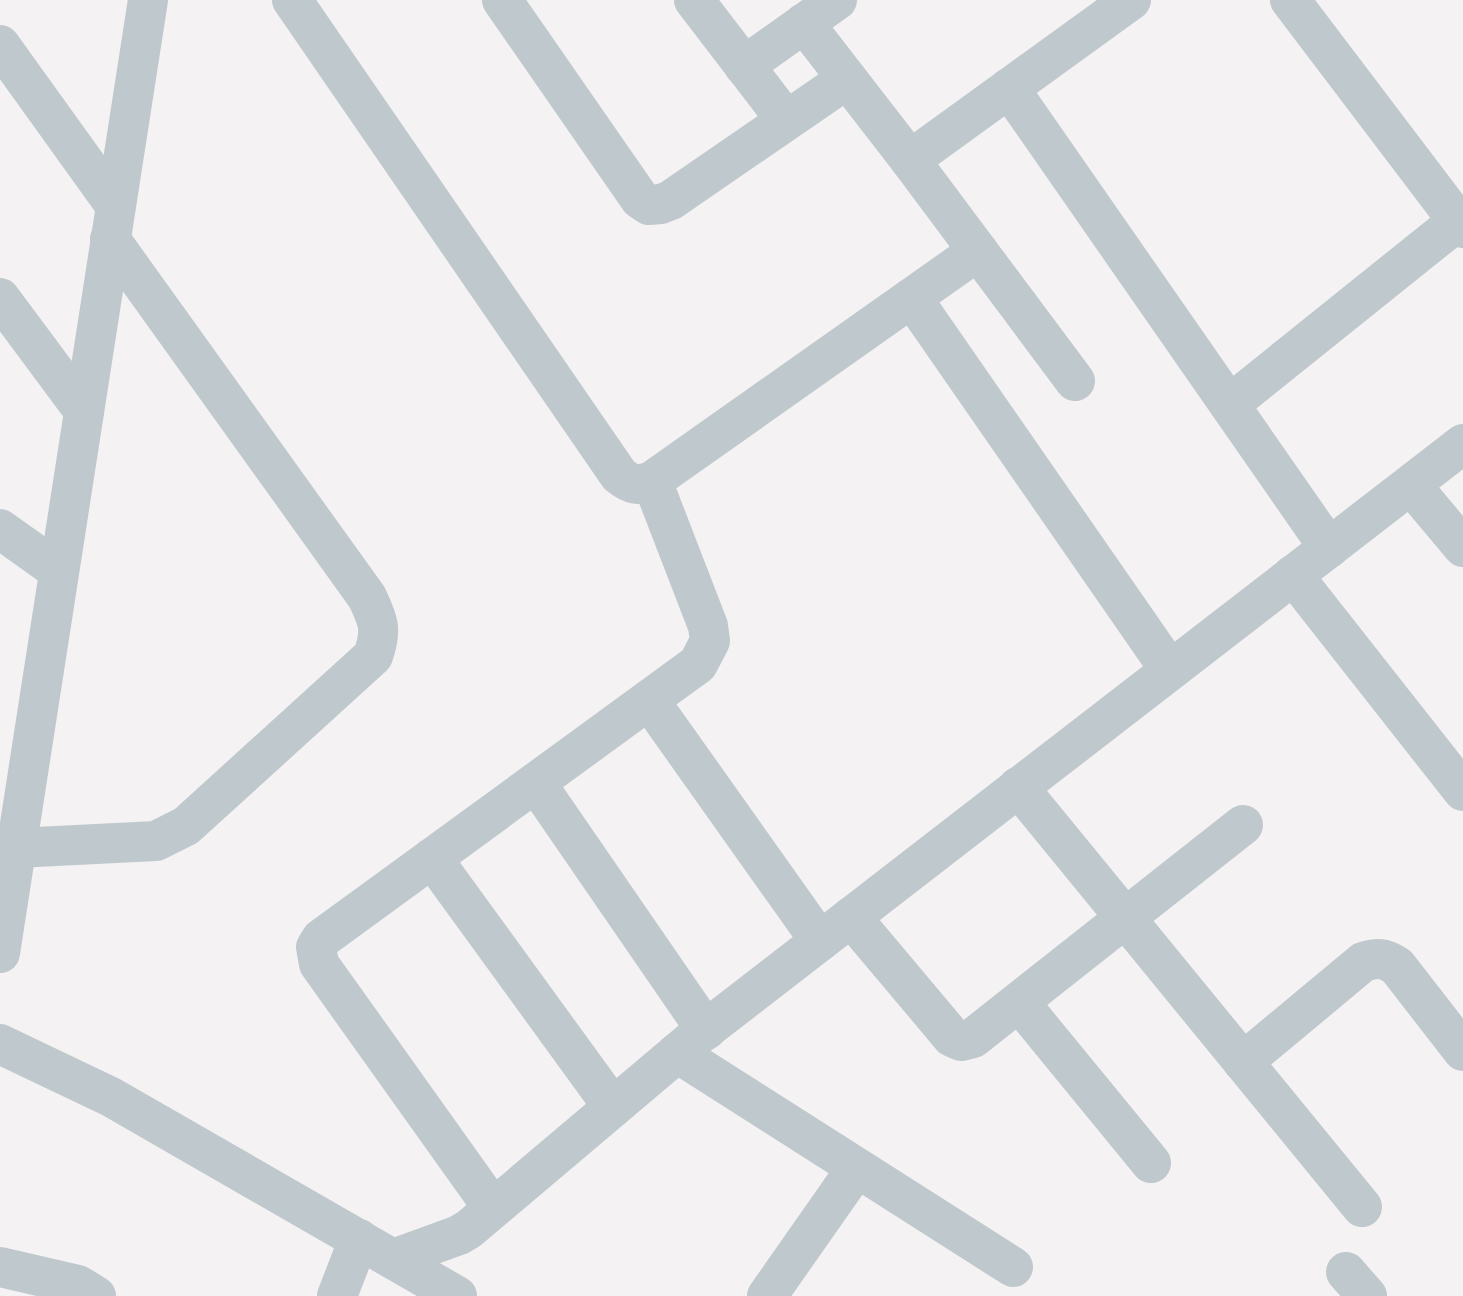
<svg xmlns="http://www.w3.org/2000/svg" width="1463" height="1296" font-family="Roboto,sans-serif">
	<style>
		.lines { fill: none; stroke-linecap: round; stroke-linejoin: round }
		.minor { stroke: #bfc8cd; stroke-width: 40 }
	</style>
	<rect width="100%" height="100%" fill="#f4f2f2"/>
	<g class="lines">
		<g class="minor">
			<path d="M292,0l327,475c12,10 19,11 33,6l326,-230"/>
			<path d="M502,0l138,199 9,6 12,-1 10,-4 176,-121"/>
			<path d="M694,0l92,120"/>
			<path d="M1290,0l173,228"/>
			<path d="M804,23l106,137 165,221"/>
			<path d="M0,45l115,160"/>
			<path d="M744,66l93,-66"/>
			<path d="M1009,88l320,460"/>
			<path d="M910,160l221,-160"/>
			<path d="M0,298l84,113"/>
			<path d="M912,298l258,372"/>
			<path d="M1230,404l233,-187"/>
			<path d="M1411,485l52,62"/>
			<path d="M0,529l59,42"/>
			<path d="M1293,575l170,216"/>
			<path d="M649,700l171,241"/>
			<path d="M536,783l170,247"/>
			<path d="M1018,787l344,420"/>
			<path d="M16,848l140,-7 30,-15 187,-170c9,-26 6,-34 -6,-59l-257,-358"/>
			<path d="M432,858l181,249"/>
			<path d="M851,917l101,120 9,4 12,-3 270,-213"/>
			<path d="M0,953l148,-953"/>
			<path d="M1019,1002l132,161"/>
			<path d="M0,1044l111,53 346,199"/>
			<path d="M677,1053l336,214"/>
			<path d="M1243,1062l120,-100c15,-5 21,-4 34,4l66,85"/>
			<path d="M493,1208l-174,-244 -3,-17 5,-8 377,-275 12,-23 -2,-15 -56,-145"/>
			<path d="M393,1259l66,-24 10,-6 227,-192 767,-593"/>
			<path d="M0,1267l78,18 18,11"/>
			<path d="M1346,1272l21,24"/>
			<path d="M337,1296l22,-57"/>
			<path d="M767,1296l89,-127"/>
		</g>
	</g>
</svg>
